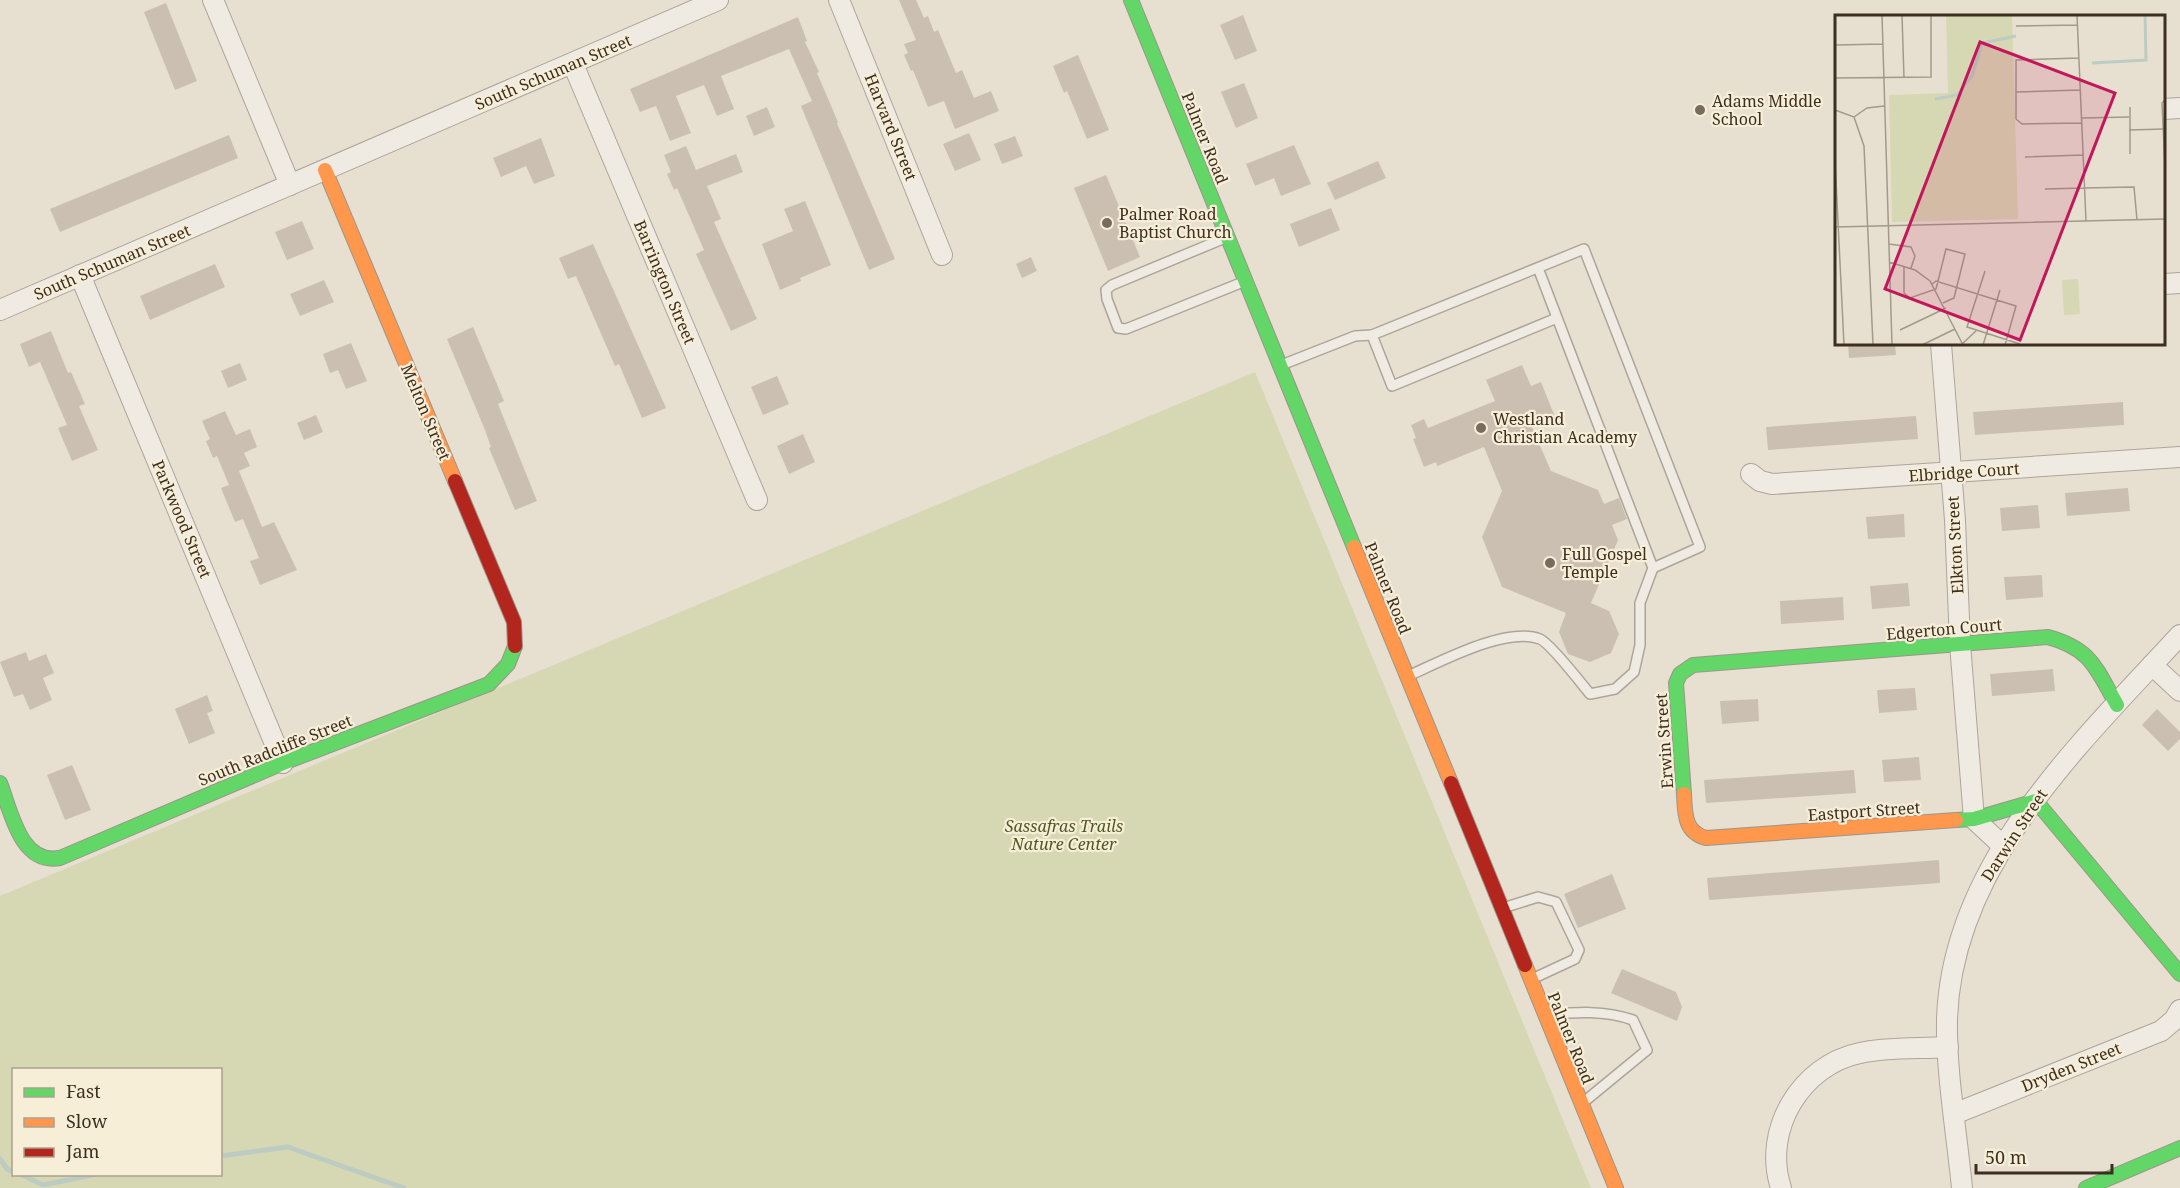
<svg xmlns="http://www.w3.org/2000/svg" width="2180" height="1188" font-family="'Noto Serif',serif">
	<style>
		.green { fill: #d6d7b3; fill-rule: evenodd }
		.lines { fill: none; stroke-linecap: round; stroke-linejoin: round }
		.stream { stroke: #bcccc2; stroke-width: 5 }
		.building { fill: #cbbfb2 }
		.lane-casing { stroke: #ada599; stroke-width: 12 }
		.street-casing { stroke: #ada599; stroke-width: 22 }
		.fast-casing { stroke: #9c958a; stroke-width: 16 }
		.slow-casing { stroke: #9c958a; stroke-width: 16 }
		.jam-casing { stroke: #9c958a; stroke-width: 16 }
		.lane { stroke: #efebe3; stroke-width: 9 }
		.street { stroke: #efebe3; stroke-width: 20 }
		.fast { stroke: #63d668; stroke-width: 14 }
		.slow { stroke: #ff974d; stroke-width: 14 }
		.jam { stroke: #b3261e; stroke-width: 14 }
		.poi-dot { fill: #786c5e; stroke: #f7eed8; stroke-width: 2 }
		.labels { text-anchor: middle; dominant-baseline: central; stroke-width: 4.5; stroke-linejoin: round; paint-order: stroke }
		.street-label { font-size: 16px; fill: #3d2e20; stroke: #f7eed8 }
		.poi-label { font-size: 16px; fill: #3d2e20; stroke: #f7eed8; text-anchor: start }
		.park-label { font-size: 16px; font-style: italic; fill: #4d5a26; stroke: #f7eed8 }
		.inset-river { fill: none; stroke: #bcccc2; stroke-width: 3 }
		.inset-road { fill: none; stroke: #a3998a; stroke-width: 1.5 }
		.view { fill: #c2185b; fill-opacity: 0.15; stroke: #c2185b; stroke-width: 3 }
		.inset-edge { fill: none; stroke: #3d2e20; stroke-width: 3 }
	</style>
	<rect width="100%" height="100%" fill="#e7e0d1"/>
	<path class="green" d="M1255,372l336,816h-1591v-292zM14,1070h206v104h-206z"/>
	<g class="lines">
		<g class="stream">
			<path d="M220,1156l68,-9 116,41"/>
			<path d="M0,1159l7,10 7,3"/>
			<path d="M20,1174l23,11 54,-11"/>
		</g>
	</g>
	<g class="building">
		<path d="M899,0h17l8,18 4,-2 6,16 4,-2 18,43 6,-3 12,28 17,-7 8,20 -44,18 -11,-28 -16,6 -15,-37 -2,1 -7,-16 4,-2 -4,-9 12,-4z"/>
		<path d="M166,3l31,78 -22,9 -31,-78z"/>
		<path d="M1243,15l14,36 -22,9 -15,-35z"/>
		<path d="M798,17l9,24 -2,1 14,30 -2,1 21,49 -1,1 58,136 -26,11 -68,-164 11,-5 -23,-52 -68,27 13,33 -17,7 -13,-31 -28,11 15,37 -21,8 -14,-35 -16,6 -10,-23z"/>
		<path d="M1078,55l31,75 -22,9 -20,-48 -3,2 -11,-27z"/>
		<path d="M1244,83l14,35 -22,10 -15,-36z"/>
		<path d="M767,107l8,20 -21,9 -8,-20z"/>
		<path d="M969,133l12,27 -26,11 -12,-27z"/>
		<path d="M229,135l9,23 -178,74 -10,-23z"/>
		<path d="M1015,136l8,20 -21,8 -8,-20z"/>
		<path d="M541,138l14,38 -21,8 -8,-18 -25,11 -8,-19z"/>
		<path d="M1294,145l17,39 -30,12 -7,-18 -19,8 -9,-22z"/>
		<path d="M686,146l10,24 40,-16 7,18 -36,14 14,33 -7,3 43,97 -26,12 -35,-77 8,-4 -27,-62 -3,2 -7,-16 4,-2 -7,-17z"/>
		<path d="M1378,161l8,17 -51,22 -8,-17z"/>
		<path d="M1106,175l34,82 -32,14 -34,-83z"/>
		<path d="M805,201l26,64 -31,13 1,3 -21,9 -18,-46 31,-13 -9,-22z"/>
		<path d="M1331,208l9,22 -41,17 -9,-23z"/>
		<path d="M302,221l12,28 -27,11 -12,-28z"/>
		<path d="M593,244l73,164 -24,10 -23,-54 -4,2 -39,-90 -8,3 -9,-21z"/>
		<path d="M1031,257l6,14 -15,7 -6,-14z"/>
		<path d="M215,264l10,23 -75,33 -10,-24z"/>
		<path d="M324,280l10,22 -34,14 -10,-22z"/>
		<path d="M473,327l31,74 -6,3 39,97 -22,9 -26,-62 2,-1 -6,-17 -38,-91z"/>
		<path d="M51,331l17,42 3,-1 14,32 -6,2 19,44 -26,11 -14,-33 9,-3 -27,-63 -11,5 -9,-23z"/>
		<path d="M351,343l16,38 -21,8 -8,-19 -8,3 -7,-19z"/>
		<path d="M1848,344h47l1,11 -47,3z"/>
		<path d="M240,363l7,17 -19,8 -7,-17z"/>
		<path d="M1522,365l9,21 10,-4 14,35 -23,10 19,44 47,19 6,14 15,-6 8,21 -15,6 6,15 -27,63 18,8 10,23 -8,19 -21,9 -22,-8 -9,-22 7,-19 -64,-26 -20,-50 20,-46 -18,-44 -47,19 -1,-4 -12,5 -11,-28 3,-1 -5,-13 13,-6 4,9 67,-27 -9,-21z"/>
		<path d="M777,376l12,28 -26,11 -12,-28z"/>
		<path d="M2123,402l1,23 -149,10 -2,-23z"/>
		<path d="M225,411l11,24 14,-6 7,18 -13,6 6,13 -11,5 23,56 12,-5 23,48 -37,15 -10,-24 9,-3 -16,-39 -8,3 -14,-34 8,-3 -12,-29 -4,2 -7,-17 4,-2 -8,-18z"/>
		<path d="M316,415l7,17 -19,8 -7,-17z"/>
		<path d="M1916,416l2,23 -150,11 -2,-23z"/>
		<path d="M803,434l12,28 -26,12 -12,-28z"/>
		<path d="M2128,488l2,23 -63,5 -2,-23z"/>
		<path d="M2038,505l2,23 -38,3 -2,-23z"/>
		<path d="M1904,514l1,23 -37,2 -2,-22z"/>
		<path d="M2042,575l1,22 -37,3 -2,-23z"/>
		<path d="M1908,583l2,23 -38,3 -2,-23z"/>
		<path d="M1843,597l1,23 -63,4 -1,-23z"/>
		<path d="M26,652l3,9 17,-7 8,19 -11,5 9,22 -22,10 -7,-16 -9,3 -14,-35z"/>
		<path d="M2053,669l2,22 -63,5 -2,-22z"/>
		<path d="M1915,688l2,22 -38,3 -2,-23z"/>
		<path d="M207,695l6,16 -6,2 8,20 -26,11 -14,-35z"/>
		<path d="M1758,699l1,22 -37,3 -2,-23z"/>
		<path d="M2157,709l23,23v7l-12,12 -26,-26z"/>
		<path d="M1919,757l2,23 -37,2 -2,-22z"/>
		<path d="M72,765l19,45 -26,10 -18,-45z"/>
		<path d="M1854,770l2,23 -150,10 -2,-23z"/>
		<path d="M1939,860l1,23 -231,17 -2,-22z"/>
		<path d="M1612,874l14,35 -48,19 -14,-34z"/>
		<path d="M1622,969l54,23 6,15 -5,14 -66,-28z"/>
	</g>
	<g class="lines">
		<g class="lane-casing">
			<g id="lane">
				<path d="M1225,238l-113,47 -6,5 1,9 11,29 8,1 117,-47"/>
				<path d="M1538,268l115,300 47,-21 -116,-298 -212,86 20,51 165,-68"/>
				<path d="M1284,364l71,-28 17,-1"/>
				<path d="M1408,676c32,-14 98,-50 132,-37 10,4 41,44 50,55l25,-5 19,-17 6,-27v-42l13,-35"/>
				<path d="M1503,908l35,-11 18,5 23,48 -4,9 -43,20"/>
				<path d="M1548,1015c29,-3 56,-5 85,5l14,30 -62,51"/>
			</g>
		</g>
		<g class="street-casing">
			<g id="street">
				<path d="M213,0l77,185"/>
				<path d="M839,0l103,255"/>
				<path d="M573,64l184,436"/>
				<path d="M2164,109l16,-1"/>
				<path d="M80,275l203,488"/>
				<path d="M2164,284l16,-1"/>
				<path d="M0,310l718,-310"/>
				<path d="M1941,344l14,176 5,124 14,175 29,27"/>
				<path d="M1751,474l9,7 12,3 408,-27"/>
				<path d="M2152,665l28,26"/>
				<path d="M1954,1114l207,-83 13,-11 6,-10"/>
				<path d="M1781,1188c-19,-58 20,-123 79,-135 26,-6 61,-4 88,-6"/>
				<path d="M1962,1188c-5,-53 -16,-115 -15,-168 4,-156 134,-277 233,-385"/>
			</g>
		</g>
		<g class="fast-casing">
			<g id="fast">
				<path d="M1131,0l223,547"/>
				<path d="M0,783c11,28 20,82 60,75l223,-95 206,-79 19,-20 7,-18"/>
				<path d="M1684,794l-8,-111 4,-9 13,-9 355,-28c44,12 48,32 69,68"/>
				<path d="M1956,820l18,-1 62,-18 144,173"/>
				<path d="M2086,1188l94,-40"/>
			</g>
		</g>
		<g class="slow-casing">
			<g id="slow">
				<path d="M325,170l130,311"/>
				<path d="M1354,547l97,236"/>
				<path d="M1684,794c1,19 0,38 22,44l250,-18"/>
				<path d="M1525,965l91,223"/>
			</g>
		</g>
		<g class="jam-casing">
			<g id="jam">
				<path d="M455,481l59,141 1,24"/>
				<path d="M1451,783l74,182"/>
			</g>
		</g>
		<use href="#lane" class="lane"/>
		<use href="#street" class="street"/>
		<use href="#fast" class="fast"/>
		<use href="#slow" class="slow"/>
		<use href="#jam" class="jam"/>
	</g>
	<g class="poi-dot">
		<circle cx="1700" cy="110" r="6"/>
		<circle cx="1107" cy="223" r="6"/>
		<circle cx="1481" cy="428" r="6"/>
		<circle cx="1550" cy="563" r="6"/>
	</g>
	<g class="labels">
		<g class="street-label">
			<text transform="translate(553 72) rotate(-23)">South Schuman Street</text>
			<text transform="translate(891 127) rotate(68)">Harvard Street</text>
			<text transform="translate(1205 138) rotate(68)">Palmer Road</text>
			<text transform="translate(112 262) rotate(-23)">South Schuman Street</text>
			<text transform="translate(665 282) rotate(67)">Barrington Street</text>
			<text transform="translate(426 412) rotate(67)">Melton Street</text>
			<text transform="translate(1964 472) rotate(-4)">Elbridge Court</text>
			<text transform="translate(182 519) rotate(67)">Parkwood Street</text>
			<text transform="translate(1955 545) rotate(-93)">Elkton Street</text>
			<text transform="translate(1388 588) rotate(68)">Palmer Road</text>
			<text transform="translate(1944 629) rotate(-5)">Edgerton Court</text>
			<text transform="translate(1664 741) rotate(-94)">Erwin Street</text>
			<text transform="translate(275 750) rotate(-22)">South Radcliffe Street</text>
			<text transform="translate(1864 811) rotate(-4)">Eastport Street</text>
			<text transform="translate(2014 835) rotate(-57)">Darwin Street</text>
			<text transform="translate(1571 1038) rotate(68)">Palmer Road</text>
			<text transform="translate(2071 1067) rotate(-22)">Dryden Street</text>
		</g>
		<g class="poi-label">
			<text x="1712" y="101">Adams Middle<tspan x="1712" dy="18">School</tspan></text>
			<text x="1119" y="214">Palmer Road<tspan x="1119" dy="18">Baptist Church</tspan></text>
			<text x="1493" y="419">Westland<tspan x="1493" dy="18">Christian Academy</tspan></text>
			<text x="1562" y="554">Full Gospel<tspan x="1562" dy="18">Temple</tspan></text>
		</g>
		<g class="park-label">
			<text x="1064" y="826">Sassafras Trails<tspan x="1064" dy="18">Nature Center</tspan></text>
		</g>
	</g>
	<g transform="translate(1835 15)">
		<rect width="330" height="330" fill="#e7e0d1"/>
		<path d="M111,0h66l6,204 -126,3 -3,-127 59,-2zM243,264l2,35 -16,1 -2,-35z" fill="#d6d7b3"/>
		<path class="inset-river" d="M257,48l54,-3 -1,-45M100,84l22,-4 15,-19 10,-33 34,-7"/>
		<path class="inset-road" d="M47,0l10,330M67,0l2,63M242,0l9,206M181,11l62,-1M0,30l48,-1M244,43l-63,2v59l6,5 59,-1M0,63l96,-1v-62M181,77l64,-2M330,85l-3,3 3,65M0,95l19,7 10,29 9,199M19,102l13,-9 17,-2M247,103l47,-1M294,115l35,-1M295,139v-47M190,142l58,-2M0,145l9,185M249,173l50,-1 3,33M210,174l39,-1M0,212l330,-8M54,229l22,3 4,9 -4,12M54,247l26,8 15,11 33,64M69,251v27l6,5 26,-9 10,-40 19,5 -11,44 -11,5M150,256l-18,56 53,17M97,269l4,-3 80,25 -11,39M65,315l46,-22M127,329l14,-13M87,330l33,-16M148,330l17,-55"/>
		<path class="view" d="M145,27l135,51 -95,247 -135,-51z"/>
		<rect width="330" height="330" class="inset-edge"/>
	</g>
	<rect x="12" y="1068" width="210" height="108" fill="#f7eed8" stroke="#ada18e" stroke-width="1.5"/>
	<rect x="24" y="1088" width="30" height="9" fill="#63d668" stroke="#ada18e" stroke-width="1.5"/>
	<text x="66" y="1098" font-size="18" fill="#3d2e20">Fast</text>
	<rect x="24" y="1118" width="30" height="9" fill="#ff974d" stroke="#ada18e" stroke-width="1.5"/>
	<text x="66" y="1128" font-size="18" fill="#3d2e20">Slow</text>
	<rect x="24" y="1148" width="30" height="9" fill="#b3261e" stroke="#ada18e" stroke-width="1.5"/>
	<text x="66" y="1158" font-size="18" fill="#3d2e20">Jam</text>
	<path d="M1976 1164v9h136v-9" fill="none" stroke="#3d2e20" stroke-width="3"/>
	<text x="1985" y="1164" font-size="18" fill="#3d2e20" stroke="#f7eed8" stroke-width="4.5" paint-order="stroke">50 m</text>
</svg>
